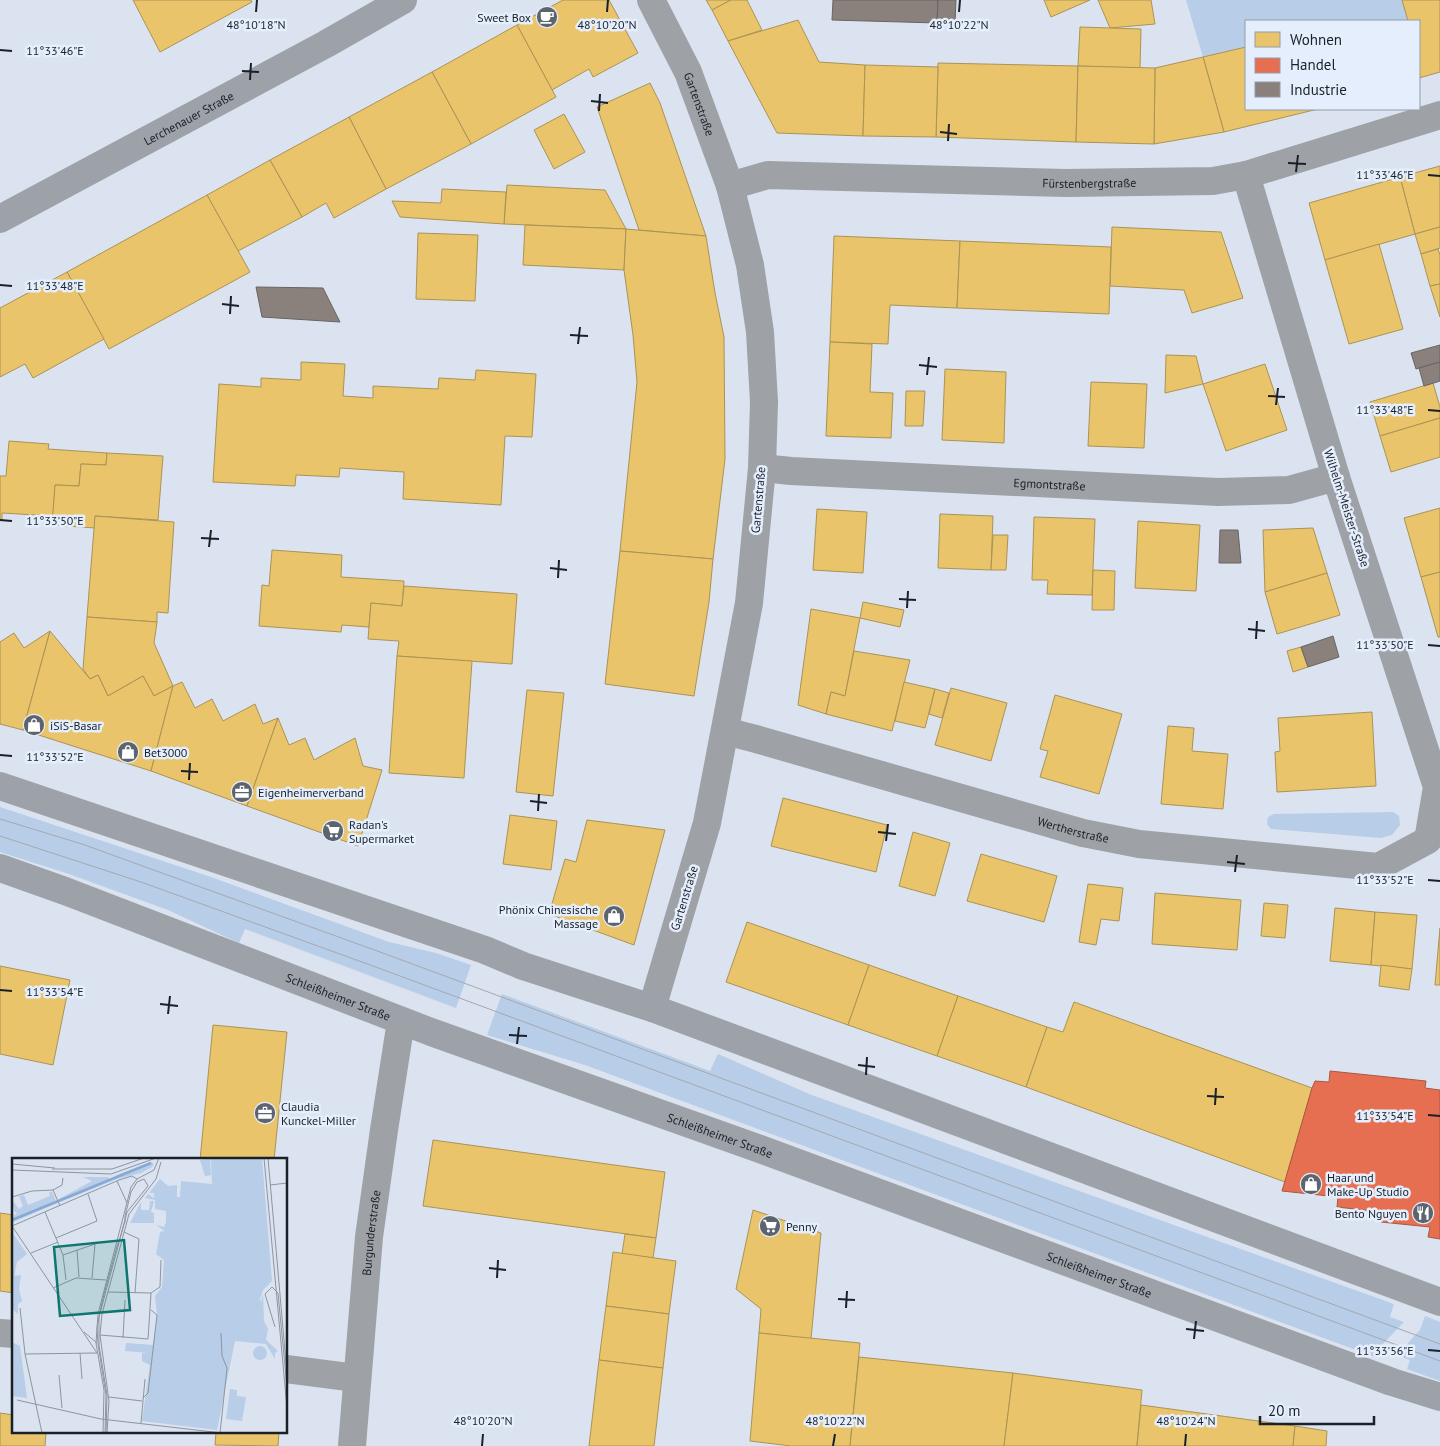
<svg xmlns="http://www.w3.org/2000/svg" width="1440" height="1446" font-family="'PT Sans',sans-serif">
	<style>
		.green { fill: #b8cde8 }
		.homes { fill: #e9c46a; stroke: #ab9356 }
		.shops { fill: #e76f51; stroke: #aa5745 }
		.industry { fill: #8a817c; stroke: #686463 }
		.lines { fill: none; stroke-linecap: round; stroke-linejoin: round }
		.minor { stroke: #9ea2a7; stroke-width: 28 }
		.secondary { stroke: #9da2a8; stroke-width: 28 }
		.tram { stroke: #a3a8af; stroke-width: 1 }
		.ticks { fill: none; stroke: #1a2028; stroke-width: 2 }
		.labels { text-anchor: middle; dominant-baseline: central; stroke-width: 5; stroke-linejoin: round; paint-order: stroke }
		.poi-label { font-size: 12px; fill: #1a2028; stroke: #e4eefc; text-anchor: start }
		.street-label { font-size: 12px; fill: #1a2028; stroke: #e4eefc }
		.inset-river { fill: none; stroke: #86a9d6; stroke-width: 2.5 }
		.inset-road { fill: none; stroke: #8d959f; stroke-width: 1 }
		.view { fill: #0f766e; fill-opacity: 0.15; stroke: #0f766e; stroke-width: 2.5 }
		.inset-edge { fill: none; stroke: #1a2028; stroke-width: 2.5 }
		.ticks-label { font-size: 12px; text-anchor: middle; fill: #1a2028; stroke: #e4eefc; stroke-width: 5; stroke-linejoin: round; paint-order: stroke }
	</style>
	<rect width="100%" height="100%" fill="#dae3ef"/>
	<g class="green">
		<path d="M1186,0h216l6,21h-162v26l-43,10z"/>
		<path d="M0,807l211,70 178,65 47,11 35,12 -15,43 -211,-79 -6,14 -71,-33 -99,-36 -69,-22z"/>
		<path d="M1393,812l6,4 1,9 -8,10 -11,3 -110,-9 -4,-5 1,-7 6,-3z"/>
		<path d="M502,994l208,77 8,-17 91,40 585,210 -4,13 14,5 -25,26 -4,9 -790,-292 -98,-30z"/>
		<path d="M1425,1316l15,6v59l-33,-12 3,-9 -13,-5 23,-25z"/>
	</g>
	<g class="homes">
		<path d="M133,0h118l1,2 -92,50z"/>
		<path d="M563,0h46l29,53 -45,24 -4,-8 -37,21 -35,-65z"/>
		<path d="M706,0h25l-19,10z"/>
		<path d="M731,0h16l15,30 -34,11 -16,-31z"/>
		<path d="M1044,0h46l-39,17z"/>
		<path d="M1098,0h53l4,24 -45,4z"/>
		<path d="M1402,0h38v72l-21,6v-57h-11z"/>
		<path d="M798,20l21,42 46,3 -2,71 -86,-3 -49,-92z"/>
		<path d="M517,25l39,72 -85,47 -39,-72z"/>
		<path d="M1080,27l61,2 -1,39 -62,-2z"/>
		<path d="M1246,47v62h72l-94,23 -21,-75z"/>
		<path d="M1203,57l21,75 -70,12 1,-76z"/>
		<path d="M938,63l140,3 -2,76 -140,-5z"/>
		<path d="M865,65l73,2 -2,70 -73,-1z"/>
		<path d="M1078,66l77,2 -1,76 -78,-2z"/>
		<path d="M432,72l39,72 -85,45 -37,-72z"/>
		<path d="M650,83l10,20 46,133 -67,-6 -42,-123z"/>
		<path d="M564,114l21,38 -31,17 -20,-39z"/>
		<path d="M349,117l37,72 -52,29 -8,-15 -24,14 -32,-57z"/>
		<path d="M270,160l32,57 -64,34 -31,-56z"/>
		<path d="M1440,166v61l-25,7 -15,-57z"/>
		<path d="M1400,177l15,57 -90,26 -16,-57z"/>
		<path d="M507,185l98,5 21,39 -122,-5z"/>
		<path d="M442,189l64,3 -2,32 -104,-7 -8,-16 49,2z"/>
		<path d="M207,195l43,77 -141,77 -42,-77z"/>
		<path d="M525,225l101,4 -2,41 -101,-5z"/>
		<path d="M1112,227l109,5 22,66 -51,15 -8,-23 -74,-4z"/>
		<path d="M1440,227v21l-19,6 -6,-20z"/>
		<path d="M626,229l80,7 9,57 9,44 1,122 -12,100 -93,-8 17,-169 -4,-47 -9,-65z"/>
		<path d="M418,233l60,2 -3,66 -59,-2z"/>
		<path d="M834,236l126,5 -3,67 -67,-3 -2,39 -58,-2z"/>
		<path d="M960,241l151,6 -2,67 -152,-6z"/>
		<path d="M1379,244l24,85 -54,15 -24,-84z"/>
		<path d="M1438,249l2,6v29l-10,2 -9,-32z"/>
		<path d="M67,272l37,67 -71,39 -8,-14 -25,13v-69z"/>
		<path d="M1440,284v33l-10,-31z"/>
		<path d="M830,342l42,2 -2,48 23,1 -2,45 -65,-2z"/>
		<path d="M1166,355l30,1 7,28 -38,9z"/>
		<path d="M301,362l44,2 -2,32 30,2v-12l65,3 1,-11 36,2 1,-10 60,4 -4,63 -27,-1 -4,69 -98,-6 1,-27 -64,-4 -1,9 -43,-2 -1,11 -82,-4 6,-98 42,3v-9l40,2z"/>
		<path d="M1265,364l22,66 -61,21 -23,-67z"/>
		<path d="M945,369l61,3 -2,71 -62,-3z"/>
		<path d="M1091,382l56,2 -3,64 -56,-2z"/>
		<path d="M1433,383l7,24v11l-60,18 -10,-34z"/>
		<path d="M906,391h19l-2,35h-18z"/>
		<path d="M1440,418v39l-49,15 -11,-36z"/>
		<path d="M9,441l40,3 -1,5 59,4 -1,12 -25,-1 -2,22 -24,-1 -2,31 -51,-3v7h-2v-44h6z"/>
		<path d="M107,453l56,3 -5,64 -63,-4v12l-43,-3 3,-40 24,1 2,-22 25,1z"/>
		<path d="M1440,508v64l-19,5 -17,-59z"/>
		<path d="M817,509l50,3 -4,61 -50,-3z"/>
		<path d="M940,514l53,2 -2,54 -53,-2z"/>
		<path d="M95,516l79,6 -6,91 -11,-1v10l-70,-5z"/>
		<path d="M1034,517l61,2 -3,76 -45,-1 1,-14h-16z"/>
		<path d="M1138,521l62,4 -4,66 -61,-3z"/>
		<path d="M1313,528l14,45 -62,19 -2,-62z"/>
		<path d="M993,535h15l-2,35h-15z"/>
		<path d="M272,550l70,5 -1,22 63,4 -2,25 -31,-3 -2,24 -27,-2 -1,7 -82,-6 3,-41 7,1z"/>
		<path d="M620,551l93,8 -4,43 -15,94 -89,-12z"/>
		<path d="M1093,570l22,1 -1,39h-22z"/>
		<path d="M1440,572v65h-2l-17,-60z"/>
		<path d="M1327,573l13,42 -63,19 -12,-42z"/>
		<path d="M404,586l113,8 -5,70 -115,-8 2,-15 -31,-2 3,-36 31,3z"/>
		<path d="M863,602l41,8 -4,17 -40,-9z"/>
		<path d="M811,609l49,9 -15,78 -14,-4 -5,22 -28,-9z"/>
		<path d="M87,617l70,5 -3,21 19,43 -19,10 -11,-20 -35,20 -10,-21 -8,4 -7,-10z"/>
		<path d="M50,631l-27,99 -23,-6v-82l14,-9 10,15z"/>
		<path d="M50,631l40,48 8,-4 10,21 35,-20 11,20 19,-10 -22,85 -128,-41z"/>
		<path d="M1301,647l7,20 -15,5 -6,-21z"/>
		<path d="M854,651l56,9 -18,71 -66,-17 5,-22 14,4z"/>
		<path d="M397,656l75,5 -8,117 -75,-5z"/>
		<path d="M182,682l13,26 17,-9 11,22 32,-17 8,20 15,-6 -31,88 -96,-35 22,-85z"/>
		<path d="M904,682l31,7 -10,39 -30,-7z"/>
		<path d="M951,688l56,15 -16,58 -56,-16z"/>
		<path d="M935,689l14,4 -7,25 -13,-4z"/>
		<path d="M527,690l37,3 -11,103 -37,-4z"/>
		<path d="M1055,695l67,19 -23,80 -59,-17 8,-26 -8,-2z"/>
		<path d="M1372,712l4,74 -99,6 -2,-40 5,-1 -2,-33z"/>
		<path d="M278,718l11,27 16,-7 9,22 41,-22 8,28 19,4 -24,76 -111,-40z"/>
		<path d="M1168,726l26,2 -2,23 36,3 -5,55 -62,-5z"/>
		<path d="M783,798l104,27 -11,47 -105,-26z"/>
		<path d="M510,815l47,6 -6,49 -48,-6z"/>
		<path d="M587,820l78,10 -31,115 -85,-31 16,-55 11,3z"/>
		<path d="M913,832l37,11 -15,53 -36,-10z"/>
		<path d="M981,854l76,22 -13,46 -77,-21z"/>
		<path d="M1088,884l35,4 -4,33 -18,-2 -5,26 -17,-3z"/>
		<path d="M1155,893l86,7 -4,50 -85,-6z"/>
		<path d="M1264,903l24,2 -3,33 -24,-2z"/>
		<path d="M1335,908l40,4 -4,53 -41,-4z"/>
		<path d="M1375,912l42,3 -5,54 -41,-4z"/>
		<path d="M747,922l122,43 -21,60 -122,-43z"/>
		<path d="M1440,928v57h-5z"/>
		<path d="M869,965l89,31 -21,60 -89,-31z"/>
		<path d="M1381,965l31,4 -3,21 -30,-4z"/>
		<path d="M0,966l70,14 -17,85 -53,-11z"/>
		<path d="M958,996l89,31 -21,60 -89,-31z"/>
		<path d="M1074,1002l238,86 -27,94 -259,-95 21,-60 16,5z"/>
		<path d="M213,1025l74,7 -13,128h-74z"/>
		<path d="M433,1140l232,32 -9,66 -233,-32z"/>
		<path d="M753,1210l68,23 -10,106 -52,-6 2,-24 -25,-20z"/>
		<path d="M0,1213l14,2v78l-14,-2z"/>
		<path d="M625,1234l31,4 -3,20 -31,-4z"/>
		<path d="M613,1252l63,9 -7,53 -63,-8z"/>
		<path d="M606,1306l63,8 -6,54 -64,-8z"/>
		<path d="M759,1333l101,10 -10,103h-59l-41,-5z"/>
		<path d="M859,1357l154,16 -9,73h-154z"/>
		<path d="M599,1360l64,8 -9,78h-65z"/>
		<path d="M1013,1373l129,17 -5,56h-133z"/>
		<path d="M1141,1405l154,21 -2,20h-156z"/>
		<path d="M0,1413l14,2v17h32l-1,14h-45z"/>
		<path d="M1295,1426l32,5 -1,15h-33z"/>
		<path d="M216,1432h63l-1,14 -63,-1z"/>
	</g>
	<path class="shops" d="M1330,1071l96,10 -1,7 15,2v149l-12,-2 2,-10 -49,-5 1,-10 -45,-5 1,-10 -56,-6 30,-103 3,-7 14,1z"/>
	<g class="industry">
		<path d="M833,0h105l-1,23 -105,-3z"/>
		<path d="M938,0h18l-1,23h-18z"/>
		<path d="M256,287l67,1 17,34 -78,-5z"/>
		<path d="M1440,345v17l-24,7 -5,-16z"/>
		<path d="M1440,362v19l-16,5 -5,-18z"/>
		<path d="M1220,530h18l3,33h-22z"/>
		<path d="M1333,636l6,21 -31,10 -7,-20z"/>
	</g>
	<g class="lines">
		<g class="minor">
			<path id="s1" d="M651,0l37,72 42,114 20,79 10,67 4,70 -2,66 -13,135 -42,220 -55,185"/>
			<path id="s2" d="M730,186l38,-11 298,8 147,-2 33,-6 194,-60"/>
			<path id="s3" d="M762,468l29,3 427,21 71,-2 47,-13"/>
			<path id="s4" d="M725,731l31,8 327,94 56,11 239,23 50,-27 9,-53 -101,-310 -90,-302"/>
			<path d="M0,1333l14,1"/>
			<path d="M286,1369l70,9"/>
			<path id="s5" d="M352,1446l17,-209 15,-107 17,-109"/>
		</g>
		<g class="secondary">
			<path id="s6" d="M0,219l326,-175 77,-44"/>
			<path d="M0,786l485,164 38,16 129,42 788,294"/>
			<path id="s7" d="M0,868l65,23 366,141 329,117 632,233 48,15"/>
		</g>
		<g class="tram">
			<path d="M0,819l82,25 298,108 1060,392"/>
			<path d="M0,836l141,46 232,84 1067,395"/>
		</g>
	</g>
	<path class="ticks" d="M256,12l1,-12M607,12l1,-12M959,12l1,-12M0,50l12,1M242,71l17,1M250,80l1,-17M591,101l17,2M599,111l1,-17M940,132l17,2M948,141l1,-17M1288,163l18,1M1296,172l2,-17M1428,175l12,1M0,285l12,1M222,304l17,2M230,314l1,-18M570,335l18,1M578,344l2,-17M919,365l18,2M927,375l2,-18M1268,396l17,1M1276,405l2,-17M1428,410l12,1M0,520l12,1M201,538l18,1M209,547l2,-17M550,568l17,2M558,578l1,-18M899,599l17,1M907,608l1,-17M1248,629l17,2M1256,639l1,-18M1428,645l12,1M0,755l12,1M181,771l17,1M189,780l1,-17M530,801l17,2M538,811l1,-17M878,832l18,2M886,841l2,-17M1227,862l18,2M1235,872l2,-17M1428,880l12,1M0,990l12,1M160,1004l18,2M168,1014l2,-18M509,1035l18,1M517,1044l2,-17M858,1065l17,2M866,1075l1,-18M1207,1096l17,1M1215,1105l1,-17M1428,1115l12,1M489,1268l17,2M497,1278l1,-18M838,1299l17,1M846,1308l1,-17M1186,1329l18,2M1194,1339l2,-18M1428,1350l12,1M482,1446l1,-12M833,1446l2,-12M1185,1446l1,-12"/>
	<defs>
		<g id="cafe-disc" transform="scale(1.125)"><circle r="9.5" fill="#5d646e" stroke="#e4eefc"/><path d="M-5.5-4.5H6V0H3Q3 3.5 0 3.5H-2.5Q-5.5 3.5-5.5 0ZM3-3.2v2h1.7v-2ZM-6 4.5H4V6H-6Z" fill="#fff"/></g>
		<g id="shop-disc" transform="scale(1.125)"><circle r="9.5" fill="#5d646e" stroke="#e4eefc"/><path d="M-5-2.5h2.3a2.7 3.5 0 0 1 5.4 0H5L5.5 6h-11ZM-1.5-2.5h3a1.5 2.3 0 0 0-3 0Z" fill="#fff"/></g>
		<g id="office-disc" transform="scale(1.125)"><circle r="9.5" fill="#5d646e" stroke="#e4eefc"/><path d="M-6-3h4V-5.5h4V-3h4V5H-6ZM-1-4.5V-3h2v-1.5ZM-6 0V1H6V0Z" fill="#fff"/></g>
		<g id="supermarket-disc" transform="scale(1.125)"><circle r="9.5" fill="#5d646e" stroke="#e4eefc"/><path d="M-6-5.5h2.5l.6 2H6L4.5 2H-2.5L-4.4-4H-6ZM-1.5 3.2a1.3 1.3 0 1 0 .1 0ZM3 3.2a1.3 1.3 0 1 0 .1 0Z" fill="#fff"/></g>
		<g id="restaurant-disc" transform="scale(1.125)"><circle r="9.5" fill="#5d646e" stroke="#e4eefc"/><path d="M-5-6h1v4h1v-4h1v4h1v-4h1v5L-1.5 .5V6h-2V.5L-5-1ZM5-6V6H3V1.5H1.5Q1.5-4 5-6Z" fill="#fff"/></g>
	</defs>
	<g fill-rule="evenodd">
		<use href="#cafe-disc" x="547" y="17"/>
		<use href="#shop-disc" x="34" y="725"/>
		<use href="#shop-disc" x="128" y="752"/>
		<use href="#office-disc" x="242" y="792"/>
		<use href="#supermarket-disc" x="333" y="831"/>
		<use href="#shop-disc" x="614" y="916"/>
		<use href="#office-disc" x="265" y="1113"/>
		<use href="#shop-disc" x="1311" y="1184"/>
		<use href="#restaurant-disc" x="1423" y="1213"/>
		<use href="#supermarket-disc" x="770" y="1226"/>
	</g>
	<g class="labels">
		<g class="poi-label">
			<text x="531" y="17" text-anchor="end">Sweet Box</text>
			<text x="50" y="725">iSiS-Basar</text>
			<text x="144" y="752">Bet3000</text>
			<text x="258" y="792">Eigenheimerverband</text>
			<text x="349" y="824">Radan's<tspan x="349" dy="14">Supermarket</tspan></text>
			<text x="598" y="909" text-anchor="end">Phönix Chinesische<tspan x="598" dy="14">Massage</tspan></text>
			<text x="281" y="1106">Claudia<tspan x="281" dy="14">Kunckel-Miller</tspan></text>
			<text x="1327" y="1177">Haar und<tspan x="1327" dy="14">Make-Up Studio</tspan></text>
			<text x="1407" y="1213" text-anchor="end">Bento Nguyen</text>
			<text x="786" y="1226">Penny</text>
		</g>
		<g class="street-label">
			<text stroke="none"><textPath href="#s1" startOffset="115">Gartenstraße</textPath></text>
			<text stroke="none"><textPath href="#s6" startOffset="214">Lerchenauer Straße</textPath></text>
			<text stroke="none"><textPath href="#s2" startOffset="361">Fürstenbergstraße</textPath></text>
			<text stroke="none"><textPath href="#s3" startOffset="288">Egmontstraße</textPath></text>
			<text transform="translate(758 500) rotate(-85)">Gartenstraße</text>
			<text transform="translate(1347 508) rotate(72)">Wilhelm-Meister-Straße</text>
			<text stroke="none"><textPath href="#s4" startOffset="362">Wertherstraße</textPath></text>
			<text transform="translate(684 898) rotate(-73)">Gartenstraße</text>
			<text stroke="none"><textPath href="#s7" startOffset="362">Schleißheimer Straße</textPath></text>
			<text stroke="none"><textPath href="#s7" startOffset="768">Schleißheimer Straße</textPath></text>
			<text stroke="none"><textPath href="#s5" startOffset="214">Burgunderstraße</textPath></text>
			<text stroke="none"><textPath href="#s7" startOffset="1172">Schleißheimer Straße</textPath></text>
		</g>
	</g>
	<g transform="translate(12 1158)">
		<rect width="275" height="275" fill="#dae3ef"/>
		<path d="M199,0h51l10,123 -9,9 -3,9 1,3 2,-8 1,27 4,8 -2,11 12,11 -3,2v6l-9,-15 -31,-3 -18,89 -75,-9 15,-106 -2,-19 7,-9 2,-27 -8,-6 4,-22 5,-1 -9,-6 8,2 2,-5v-11l-11,-2v-9l-10,-2 3,-4 6,4v-5h-5l11,-14 8,7 9,-1v12h3l1,-16 31,3zM198,1l1,16 -6,1 -5,-16zM139,4l3,2 -2,3 -11,6 -28,7 38,-17 -28,11 -9,2zM71,19h25l3,4 -51,21 -1,-3 33,-18zM37,34h3l5,11 -44,19 -1,-5 5,-4 -3,-2 -2,-11 7,9 4,-3 -4,-10 5,-1 4,10 22,-9zM138,43h4l-3,11 3,1v10h-24l11,-21v8h8zM0,74l15,22 -10,8 -2,10v4l6,-1 -2,14 3,12 -4,3v10l-6,-5zM0,184l8,4 7,52 -15,-2zM114,185l27,2 -3,20 -8,-4v-8h6l-23,-2zM241 195a7 7 0 1 1 14 0a7 7 0 1 1-14 0ZM218,231l7,1v6l9,1 -4,24 -16,-2z" fill="#b8cde8"/>
		<path class="inset-river" d="M0,62l139,-57"/>
		<path class="inset-road" d="M252,0l23,250M256,0l19,216M0,6l43,4M40,11h60l32,-11M0,12l99,4 45,-16M105,23l10,22M258,27l17,-2M41,32l7,16M0,39l20,-6 21,-1 9,-5 1,-7M33,54l18,43 3,25M0,68l107,-46 13,-4 5,3M0,68l85,127M112,74l15,7 -4,54M44,80l41,-17 -9,-27M65,92l2,27M19,95l27,-11M51,97l32,-11 -3,34M41,130l23,-10 30,2M96,134l43,1M8,150l5,46 17,79M263,169l-10,-33 7,-7 6,6 9,94M72,174l13,11M88,177l48,4 3,-46 9,-6 1,-27M111,180l2,-38M68,195l2,26M13,196l72,-1M47,217l3,33M97,239l33,4M131,240l5,-5 9,-78 -6,-5M5,242l84,19 121,14M129,265l4,-44M91,275l1,-43 -8,-47 2,-29 33,-127 6,-8 17,-9 5,-12M93,275l1,-38 -8,-51 -1,-16 2,-11 5,-23 14,-51 2,-5 3,-11 2,-7 2,-8 21,-26 -4,-7 -7,3 -6,10 -6,24v6l-1,2 -25,93v28l8,50 -1,38M95,275l2,-32 -9,-66 2,-21 27,-100 27,-35 5,-17M208,275l7,-65 -5,-12 -1,-23"/>
		<path class="view" d="M112,82l6,70 -70,6 -6,-69z"/>
		<rect width="275" height="275" class="inset-edge"/>
	</g>
	<g class="ticks-label">
		<text x="256" y="29">48°10'18"N</text>
		<text x="607" y="29">48°10'20"N</text>
		<text x="959" y="29">48°10'22"N</text>
		<text x="55" y="55">11°33'46"E</text>
		<text x="1385" y="179">11°33'46"E</text>
		<text x="55" y="290">11°33'48"E</text>
		<text x="1385" y="414">11°33'48"E</text>
		<text x="55" y="525">11°33'50"E</text>
		<text x="1385" y="649">11°33'50"E</text>
		<text x="55" y="761">11°33'52"E</text>
		<text x="1385" y="884">11°33'52"E</text>
		<text x="55" y="996">11°33'54"E</text>
		<text x="1385" y="1120">11°33'54"E</text>
		<text x="1385" y="1355">11°33'56"E</text>
		<text x="483" y="1425">48°10'20"N</text>
		<text x="835" y="1425">48°10'22"N</text>
		<text x="1186" y="1425">48°10'24"N</text>
	</g>
	<rect x="1245" y="20" width="175" height="90" fill="#e4eefc" stroke="#939ca7"/>
	<rect x="1255" y="32" width="25" height="15" fill="#e9c46a" stroke="#939ca7"/>
	<text x="1290" y="45" font-size="15" fill="#1a2028">Wohnen</text>
	<rect x="1255" y="58" width="25" height="15" fill="#e76f51" stroke="#939ca7"/>
	<text x="1290" y="70" font-size="15" fill="#1a2028">Handel</text>
	<rect x="1255" y="82" width="25" height="15" fill="#8a817c" stroke="#939ca7"/>
	<text x="1290" y="95" font-size="15" fill="#1a2028">Industrie</text>
	<path d="M1260 1416v8h114v-8" fill="none" stroke="#1a2028" stroke-width="2.5"/>
	<text x="1268" y="1416" font-size="15" fill="#1a2028" stroke="#e4eefc" stroke-width="4" paint-order="stroke">20 m</text>
</svg>
